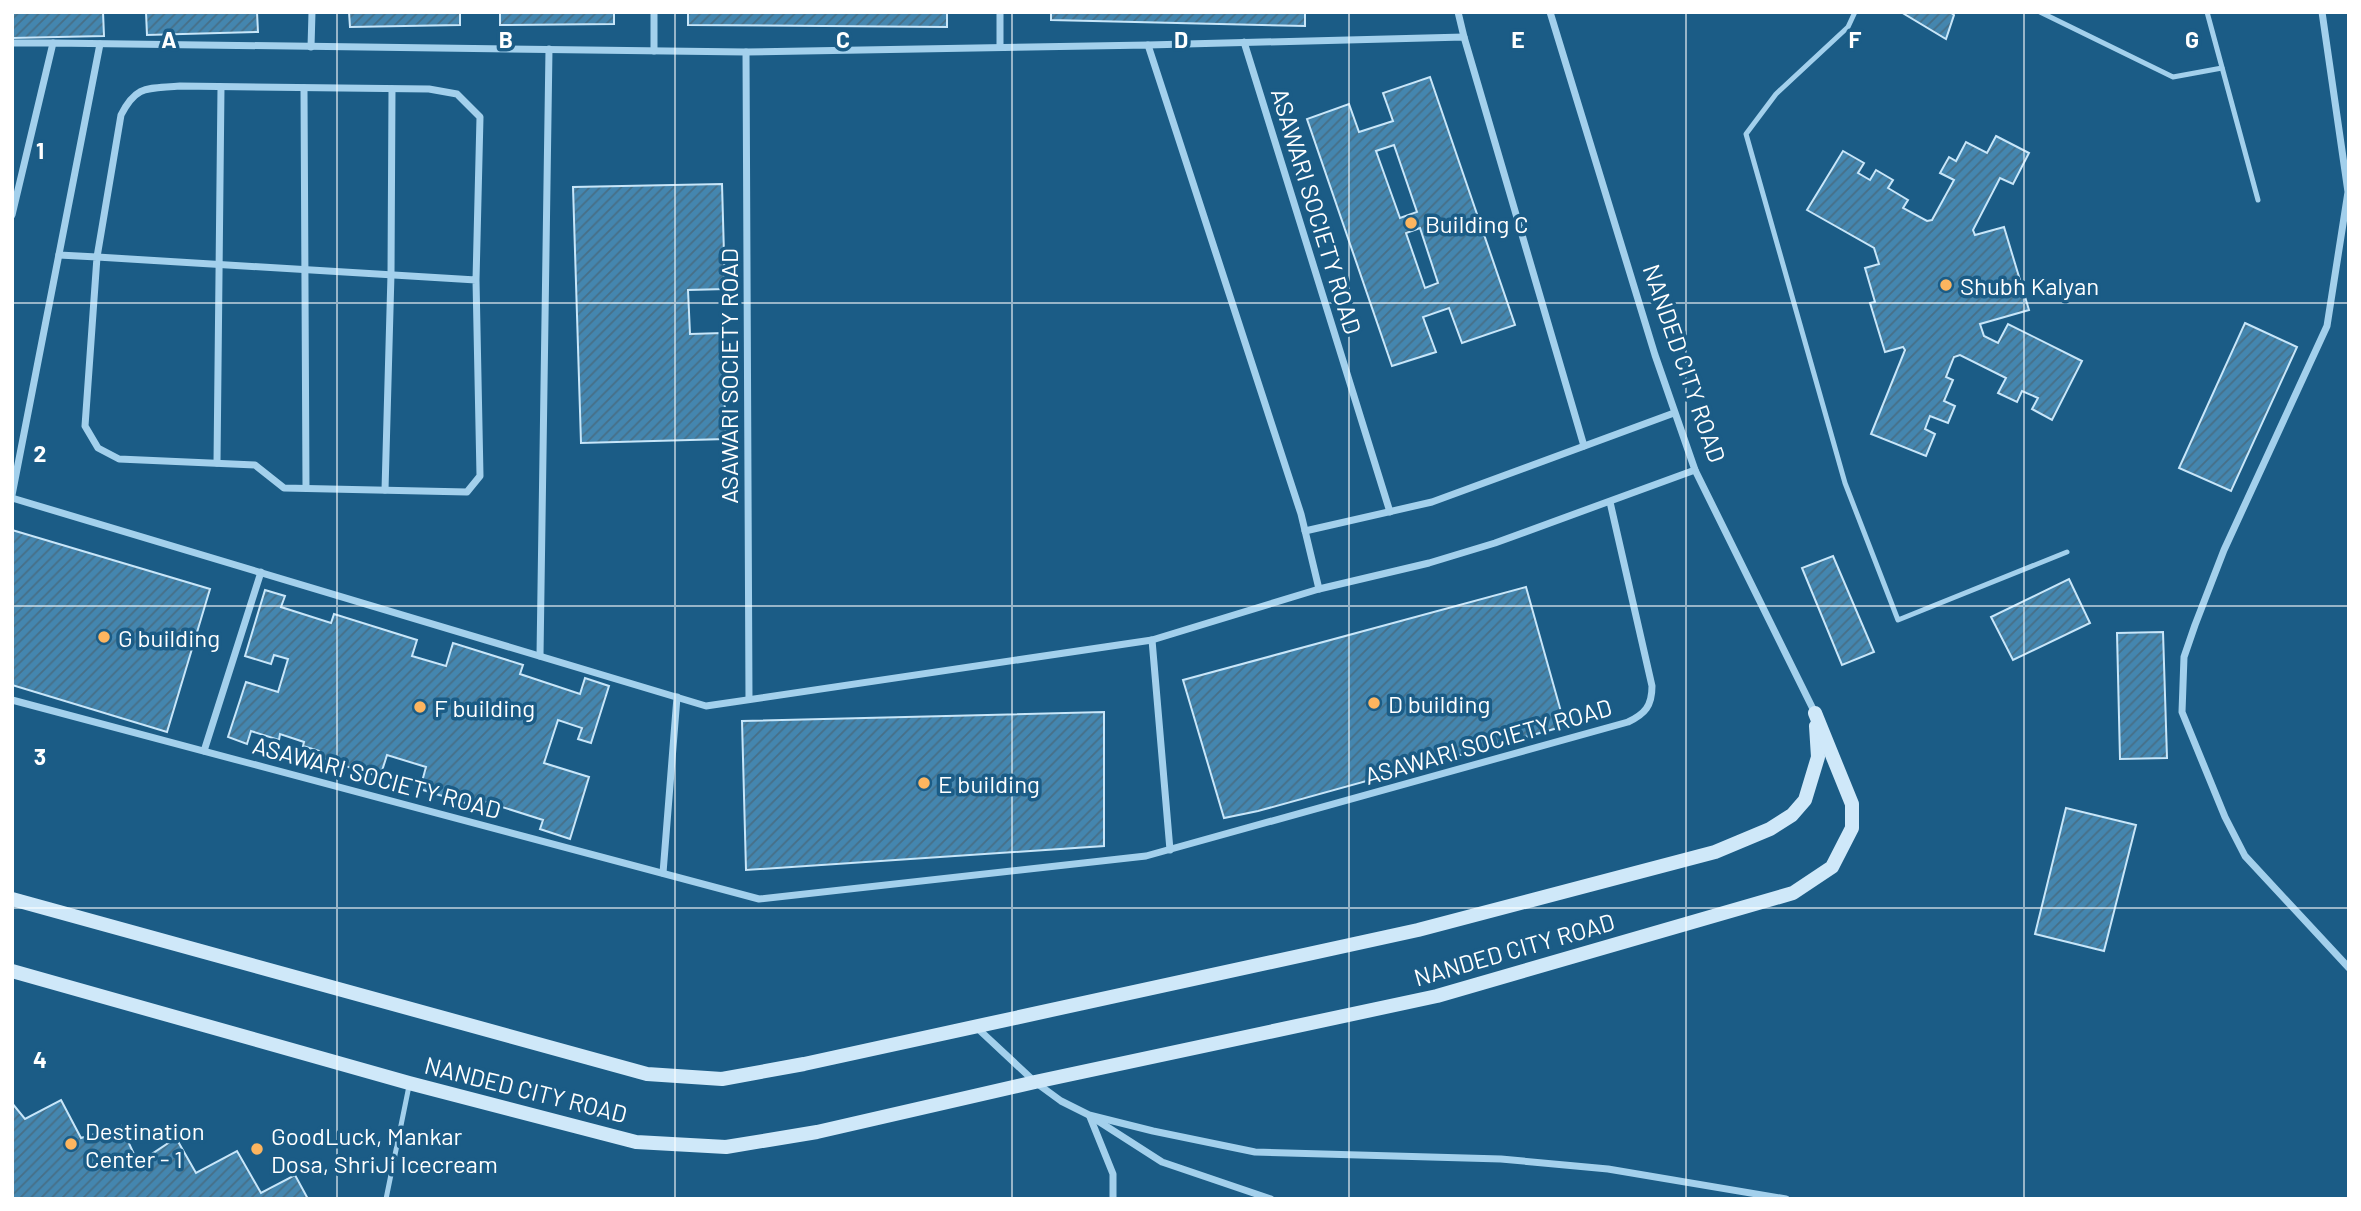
<svg xmlns="http://www.w3.org/2000/svg" width="2361" height="1211" font-family="Barlow,sans-serif">
	<style>
		.building { fill: url(#building-hatch); stroke: #c8e6f9; stroke-width: 2; fill-rule: evenodd }
		.lines { fill: none; stroke-linecap: round; stroke-linejoin: round }
		.lane { stroke: #a3d0ec; stroke-width: 5 }
		.street { stroke: #a3d0ec; stroke-width: 7 }
		.secondary { stroke: #cfe8f9; stroke-width: 14 }
		.grid { fill: none; stroke: #fff; stroke-width: 2; stroke-opacity: 0.55 }
		.poi-dot { fill: #fdb55f; stroke: #1b5c86; stroke-width: 2.5 }
		.labels { text-anchor: middle; dominant-baseline: central; stroke-width: 7; stroke-linejoin: round; paint-order: stroke }
		.street-label { font-size: 24px; fill: #fff; stroke: #1b5c86 }
		.poi-label { font-size: 24px; fill: #fff; stroke: #1b5c86; text-anchor: start }
		.grid-label { font-size: 23px; text-anchor: middle; font-weight: bold; fill: #fff; stroke: #1b5c86; stroke-width: 7; stroke-linejoin: round; paint-order: stroke }
	</style>
	<defs>
		<pattern id="building-hatch" width="6" height="6" patternUnits="userSpaceOnUse" patternTransform="scale(1.75)"><rect width="6" height="6" fill="#4486af"/><path d="M-1 1l2-2M0 6l6-6M5 7l2-2" fill="none" stroke="#476f87"/></pattern>
	</defs>
	<rect width="100%" height="100%" fill="#1b5c86"/>
	<g class="building">
		<path d="M12,12h91l1,24 -92,2z"/>
		<path d="M146,12h111l1,20 -111,3z"/>
		<path d="M349,12h111v13l-110,2z"/>
		<path d="M500,12h114v12l-114,1z"/>
		<path d="M688,12h259v15l-259,-2z"/>
		<path d="M1051,12h254v14l-254,-6z"/>
		<path d="M1901,12h49l4,3 -8,24z"/>
		<path d="M1430,77l85,248 -53,18 -13,-35 -26,9 13,35 -44,14 -85,-247 42,-15 10,28 34,-11 -10,-28zM1394,145l23,67 -17,6 -24,-67zM1420,228l18,55 -13,5 -19,-55z"/>
		<path d="M1996,136l33,17 -16,31 -13,-6 -27,52 2,5 29,-8 25,83 -49,14 4,12 14,7 10,-19 74,37 -30,59 -20,-11 6,-11 -16,-7 -5,11 -19,-9 8,-15 -46,-23 -6,2 -8,20 7,3 -9,21 11,5 -7,17 -18,-7 -5,13 10,5 -9,22 -55,-22 34,-84 -2,-3 -18,5 -15,-49 5,-1 -10,-34 14,-4 -5,-16 -67,-38 36,-59 21,12 -6,10 12,7 6,-10 17,10 -5,8 20,12 -5,8 24,13 5,-1 22,-40 -14,-7 9,-16 7,4 10,-19 21,11z"/>
		<path d="M722,184l3,105 -37,1 2,44 32,-1 4,106 -145,4 -8,-256z"/>
		<path d="M2245,323l52,24 -66,144 -52,-23z"/>
		<path d="M12,530l198,59 -43,143 -155,-47z"/>
		<path d="M1833,556l41,96 -32,13 -40,-97z"/>
		<path d="M2069,579l21,44 -77,37 -22,-43z"/>
		<path d="M1526,587l39,139 -307,85 -34,7 -41,-138z"/>
		<path d="M265,590l20,6 -4,11 50,16 3,-9 83,26 -5,16 34,10 7,-23 70,22 -3,9 60,20 5,-16 24,8 -18,57 -13,-4 4,-11 -24,-8 -14,43 45,14 -19,62 -30,-10 3,-9 -60,-19 -2,7 -61,-19 6,-22 -39,-12 -7,22 -63,-20 2,-6 -16,-5 1,-4 -24,-8 -1,6 -28,-9 -4,13 -19,-7 18,-55 32,10 10,-33 -14,-4 -3,9 -26,-8z"/>
		<path d="M2163,632l4,126 -47,1 -3,-126z"/>
		<path d="M1104,712v134l-358,24 -4,-149z"/>
		<path d="M2066,808l70,17 -32,126 -69,-17z"/>
		<path d="M61,1100l20,38 40,-12 17,37 38,-25 20,35 41,-22 24,42 34,-18 13,24h-296v-96l13,16z"/>
	</g>
	<g class="lines">
		<g class="lane">
			<path d="M1855,12l-7,15 -72,67 -30,40 99,349 53,137 169,-68"/>
			<path d="M2040,12l133,65 49,-9"/>
			<path d="M2207,12l51,188"/>
			<path d="M386,1199l23,-113"/>
		</g>
		<g class="street">
			<path d="M1000,12v35"/>
			<path d="M1458,12l6,25"/>
			<path d="M1550,12l105,343 40,115 120,243"/>
			<path d="M2322,12l26,180 -21,134 -103,224 -29,75 -11,32 -2,55 43,105 20,39 104,112"/>
			<path d="M1244,42l146,470"/>
			<path d="M12,43h41"/>
			<path d="M1148,45l316,-8 120,409"/>
			<path d="M311,47l1,-35"/>
			<path d="M654,51v-39"/>
			<path d="M746,52l3,647"/>
			<path d="M304,88l2,400"/>
			<path d="M12,215l41,-172 693,9 402,-7 153,469 18,75"/>
			<path d="M59,255l38,2 379,23 4,196 -13,16 -183,-4 -29,-23 -136,-6 -21,-11 -13,-22 12,-169 24,-142c16,-31 27,-26 59,-29l249,3 28,5 23,23 -4,163"/>
			<path d="M217,463l4,-376"/>
			<path d="M385,490l6,-216 1,-185"/>
			<path d="M12,495l88,-451"/>
			<path d="M12,498l694,208 446,-66 167,-51 110,-26 66,-20 200,-73"/>
			<path d="M1305,531l127,-29 242,-89"/>
			<path d="M1152,640l18,210"/>
			<path d="M540,656l9,-607"/>
			<path d="M12,700l747,199 387,-43 482,-134c17,-8 24,-16 24,-36l-42,-184"/>
			<path d="M204,751l57,-179"/>
			<path d="M663,873l14,-176"/>
			<path d="M975,1026l60,56 26,19 28,14 64,16 102,21 246,7 107,10 178,30"/>
			<path d="M1090,1117l23,57v25"/>
			<path d="M1095,1119l67,43 109,37"/>
		</g>
		<g class="secondary">
			<path d="M12,899l635,175 75,5 82,-15 614,-134 297,-78 55,-23 22,-14 13,-15 13,-43 -2,-31"/>
			<path d="M12,971l397,112 227,59 90,5 91,-15 218,-50 402,-86 356,-103 39,-26 20,-39v-24l-37,-91"/>
		</g>
	</g>
	<path class="grid" d="M337,12v1187M675,12v1187M1012,12v1187M1349,12v1187M1686,12v1187M2024,12v1187M12,303h2337M12,606h2337M12,908h2337"/>
	<g class="poi-dot">
		<circle cx="1411" cy="223" r="7"/>
		<circle cx="1946" cy="285" r="7"/>
		<circle cx="104" cy="637" r="7"/>
		<circle cx="1374" cy="703" r="7"/>
		<circle cx="420" cy="707" r="7"/>
		<circle cx="924" cy="783" r="7"/>
		<circle cx="71" cy="1144" r="7"/>
		<circle cx="257" cy="1149" r="7"/>
	</g>
	<g class="labels">
		<g class="street-label">
			<text transform="translate(1317 211) rotate(73)">ASAWARI SOCIETY ROAD</text>
			<text transform="translate(1685 363) rotate(71)">NANDED CITY ROAD</text>
			<text transform="translate(728 376) rotate(-90)">ASAWARI SOCIETY ROAD</text>
			<text transform="translate(1488 741) rotate(-16)">ASAWARI SOCIETY ROAD</text>
			<text transform="translate(377 777) rotate(15)">ASAWARI SOCIETY ROAD</text>
			<text transform="translate(1514 949) rotate(-16)">NANDED CITY ROAD</text>
			<text transform="translate(526 1089) rotate(14)">NANDED CITY ROAD</text>
		</g>
		<g class="poi-label">
			<text x="1425" y="223">Building C</text>
			<text x="1960" y="285">Shubh Kalyan</text>
			<text x="118" y="637">G building</text>
			<text x="1388" y="703">D building</text>
			<text x="434" y="707">F building</text>
			<text x="938" y="783">E building</text>
			<text x="85" y="1130">Destination<tspan x="85" dy="28">Center - 1</tspan></text>
			<text x="271" y="1135">GoodLuck, Mankar<tspan x="271" dy="28">Dosa, ShriJi Icecream</tspan></text>
		</g>
	</g>
	<g class="grid-label">
		<text x="169" y="48">A</text>
		<text x="506" y="48">B</text>
		<text x="843" y="48">C</text>
		<text x="1181" y="48">D</text>
		<text x="1518" y="48">E</text>
		<text x="1855" y="48">F</text>
		<text x="2192" y="48">G</text>
		<text x="40" y="159">1</text>
		<text x="40" y="462">2</text>
		<text x="40" y="765">3</text>
		<text x="40" y="1068">4</text>
	</g>
	<rect width="2361" height="1211" fill="none" stroke="#ffffff" stroke-width="28"/>
</svg>
